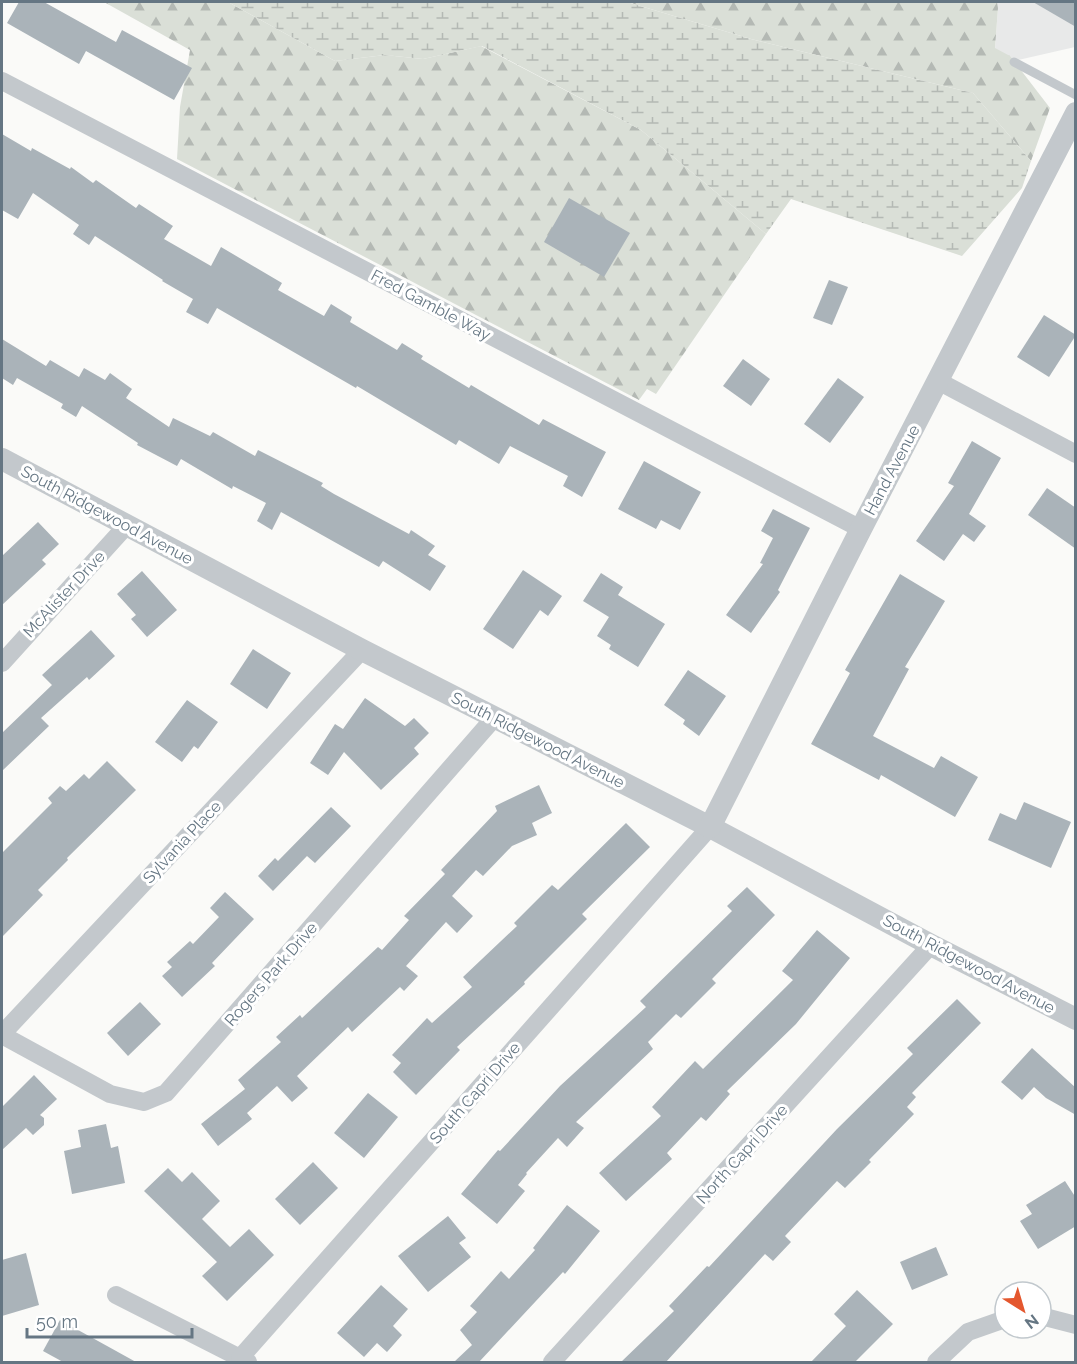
<svg xmlns="http://www.w3.org/2000/svg" width="1077" height="1364" font-family="Raleway,sans-serif">
	<style>
		.built { fill: #e8e9e9 }
		.forest { fill: url(#forest-firs) }
		.wetland { fill: url(#wetland-marsh) }
		.building { fill: #aab3b9 }
		.lines { fill: none; stroke-linecap: round; stroke-linejoin: round }
		.service { stroke: #c3c8cc; stroke-width: 9 }
		.minor { stroke: #c3c8cc; stroke-width: 18 }
		.tertiary { stroke: #c3c8cc; stroke-width: 22 }
		.labels { text-anchor: middle; dominant-baseline: central; stroke-width: 6; stroke-linejoin: round; paint-order: stroke }
		.street-label { font-size: 16px; fill: #657683; stroke: #fff }
	</style>
	<defs>
		<pattern id="forest-firs" width="22" height="20" patternUnits="userSpaceOnUse" patternTransform="scale(1.5)"><rect width="22" height="20" fill="#dadfd7"/><path d="M5 1l3.5 6h-7zM16 11l3.5 6h-7z" fill="#b4b9b4"/></pattern>
		<pattern id="wetland-marsh" width="20" height="14" patternUnits="userSpaceOnUse" patternTransform="scale(1.5)"><rect width="20" height="14" fill="#dadfd7"/><path d="M1 5h8M5 5V1M11 12h8M15 12V8" fill="none" stroke="#b4b9b4"/></pattern>
	</defs>
	<rect width="100%" height="100%" fill="#fafaf8"/>
	<path class="built" d="M997,2h78v45l-61,14 -19,-12 3,-41z"/>
	<g class="forest">
		<path d="M104,2h124l107,59 50,-6 38,4 58,-13 160,84 125,104 -110,160 -9,-5 -8,11 -462,-241 3,-52 10,-57z"/>
		<path d="M627,2h370l1,6 -3,40 15,8 40,52 -19,53 -58,-68 -222,-54z"/>
	</g>
	<path class="wetland" d="M228,2h399l124,37 222,54 58,68 -9,27 -60,68 -171,-57 -25,35 -125,-104 -159,-84 -59,13 -38,-4 -50,6z"/>
	<g class="building">
		<path d="M19,2h25l72,40 6,-12 70,38 -18,32 -88,-49 -7,13 -72,-41z"/>
		<path d="M1033,2h43v25z"/>
		<path d="M2,134l29,17 1,-3 38,21 1,-2 22,16 3,-3 40,28 3,-4 34,22 -9,13 47,27 10,-19 61,36 -4,7 46,26 7,-12 21,13 -2,5 47,28 5,-7 21,13 -2,3 48,29 2,-3 68,40 4,-6 63,33 -24,45 -19,-11 5,-10 -58,-30 -11,18 -40,-24 -3,5 -99,-59 -1,2 -139,-80 -9,16 -22,-12 7,-13 -31,-18 1,-1 -68,-44 -6,9 -16,-11 6,-9 -46,-32 -15,26 -16,-9z"/>
		<path d="M569,198l61,35 -26,44 -60,-35z"/>
		<path d="M829,280l19,7 -16,38 -19,-7z"/>
		<path d="M1044,315l32,20 -27,42 -32,-20z"/>
		<path d="M2,339l44,27 4,-6 29,17 5,-9 21,12 5,-7 22,16 -6,9 43,29 4,-9 37,18 3,-4 42,24 3,-6 65,33 -2,3 13,8 75,40 2,-4 24,16 -7,9 18,11 -16,25 -47,-30 -4,6 -98,-55 -9,18 -15,-9 9,-18 -33,-17 -1,3 -51,-30 -4,7 -40,-21 1,-2 -56,-37 -6,11 -15,-9 2,-4 -46,-26 -4,7 -11,-7z"/>
		<path d="M743,359l27,20 -19,27 -28,-20z"/>
		<path d="M838,378l26,19 -34,46 -26,-19z"/>
		<path d="M972,441l29,17 -32,56 17,12 -12,16 -11,-8 -19,27 -28,-20 38,-55 -6,-3z"/>
		<path d="M644,461l57,31 -21,38 -19,-10 -5,9 -38,-20z"/>
		<path d="M1047,488l29,20v41l-48,-34z"/>
		<path d="M773,509l37,19 -32,62 2,2 -29,41 -25,-18 37,-51 -3,-1 13,-25 -12,-7z"/>
		<path d="M38,522l21,22 -17,16 4,4 -44,41v-49z"/>
		<path d="M523,570l39,26 -14,20 -8,-6 -27,39 -30,-20z"/>
		<path d="M142,571l35,39 -30,27 -16,-18 5,-4 -19,-21z"/>
		<path d="M601,573l22,14 -5,8 47,29 -27,43 -29,-18 2,-4 -14,-9 12,-19 -26,-16z"/>
		<path d="M900,574l45,27 -40,66 4,2 -36,67 61,32 7,-12 37,21 -23,40 -74,-42 -2,5 -68,-36 39,-71 -5,-3z"/>
		<path d="M91,630l24,26 -26,24 -2,-3 -46,41 8,8 -47,45v-38l50,-48 -10,-10z"/>
		<path d="M253,649l38,24 -24,36 -37,-25z"/>
		<path d="M688,670l38,26 -27,40 -16,-12 2,-4 -21,-15z"/>
		<path d="M365,698l40,28 9,-8 15,15 -15,15 5,6 -38,36 -37,-38 -16,23 -18,-12 25,-39 8,5z"/>
		<path d="M187,700l31,22 -20,27 -4,-3 -12,16 -27,-20z"/>
		<path d="M107,761l29,29 -69,68 1,2 -30,30 5,5 -41,42v-84l50,-50 -4,-5 12,-12 6,5 18,-17 5,5z"/>
		<path d="M539,785l13,28 -20,10 5,12 -25,11 -29,30 -7,-6 -24,26 21,20 -16,17 -11,-11 -40,44 12,10 -14,15 -4,-4 -48,45 -4,-5 -51,49 11,12 -16,14 -15,-16 -30,27 5,6 -34,27 -17,-22 44,-35 -7,-9 43,-38 -5,-5 24,-22 2,3 76,-71 4,3 27,-30 -5,-4 41,-42 -4,-4 56,-59 -2,-5z"/>
		<path d="M1024,802l47,20 -20,46 -63,-28 12,-27 16,7z"/>
		<path d="M331,807l20,19 -36,37 -8,-7 -34,35 -15,-15 17,-18 3,3z"/>
		<path d="M626,823l24,24 -68,67 5,5 -63,63 1,2 -68,63 3,3 -44,45 -23,-23 8,-9 -9,-8 35,-37 5,5 40,-36 -9,-10 54,-51 -3,-3 38,-38 6,5z"/>
		<path d="M747,887l28,28 -63,64 4,4 -35,35 -5,-4 -28,28 5,7 -77,73 8,6 -17,19 -9,-9 -32,35 1,1 -9,11 7,6 -28,33 -36,-30 37,-44 2,1 60,-65 86,-79 -6,-6 92,-90 -5,-5z"/>
		<path d="M225,892l29,27 -42,44 3,3 -33,31 -20,-21 10,-9 -5,-5 23,-21 3,3 26,-27 -9,-9z"/>
		<path d="M817,930l33,28 -54,66 -69,67 3,3 -24,27 -5,-4 -34,36 5,6 -46,42 -27,-28 62,-57 -9,-9 43,-46 8,8 90,-89 -11,-9z"/>
		<path d="M957,999l24,24 -69,70 4,4 -9,10 7,7 -45,46 2,2 -26,26 -8,-7 -52,55 6,6 -18,19 -8,-7 -99,108h-45l53,-51 -5,-5 38,-40 2,1 128,-138 76,-75 -6,-6z"/>
		<path d="M140,1002l21,22 -33,32 -21,-23z"/>
		<path d="M1032,1048l44,40v27l-30,-17 -12,-11 -12,13 -21,-18z"/>
		<path d="M34,1075l23,24 -17,16 4,3v7l-11,10 -7,-7 -24,22v-43z"/>
		<path d="M368,1093l30,24 -34,41 -30,-25z"/>
		<path d="M106,1124l5,24 7,-2 7,37 -53,11 -8,-43 17,-4 -3,-17z"/>
		<path d="M313,1162l25,26 -38,37 -25,-26z"/>
		<path d="M168,1168l14,14 10,-10 28,29 -18,18 28,28 19,-18 25,26 -47,46 -25,-25 15,-14 -73,-71z"/>
		<path d="M1065,1181l11,17v28l-38,23 -18,-28 12,-7 -6,-9z"/>
		<path d="M567,1205l33,26 -35,43 -2,-2 -84,90h-25l18,-17 -12,-15 17,-18 -7,-6 31,-35 8,8 26,-29 -2,-2z"/>
		<path d="M448,1216l18,22 -7,5 12,14 -43,35 -30,-36z"/>
		<path d="M936,1247l12,28 -36,15 -12,-28z"/>
		<path d="M26,1253l13,52 -37,11v-56z"/>
		<path d="M381,1285l27,24 -15,17 9,9 -15,17 -10,-9 -13,14 -27,-24z"/>
		<path d="M857,1290l36,34 -38,38h-44l35,-36 -12,-12z"/>
		<path d="M60,1320l76,42h-73l-20,-11z"/>
	</g>
	<g class="lines">
		<path class="service" d="M1014,62l62,33"/>
		<g class="minor">
			<path d="M2,81l859,448"/>
			<path d="M938,381l138,73"/>
			<path d="M2,663l125,-138"/>
			<path d="M2,1034l360,-384"/>
			<path d="M2,1035l108,59 34,8 22,-9 329,-376"/>
			<path d="M116,1295l132,67"/>
			<path d="M1041,1316l35,9"/>
			<path d="M240,1358l470,-531"/>
			<path d="M552,1362l379,-417"/>
			<path d="M936,1362l32,-30 37,-13"/>
		</g>
		<g class="tertiary">
			<path d="M2,459l360,191 348,177 221,118 145,74"/>
			<path d="M710,827l151,-298 215,-416"/>
		</g>
	</g>
	<g class="labels">
		<g class="street-label">
			<text transform="translate(431 305) rotate(28)">Fred Gamble Way</text>
			<text transform="translate(892 470) rotate(-62)">Hand Avenue</text>
			<text transform="translate(107 515) rotate(28)">South Ridgewood Avenue</text>
			<text transform="translate(64 594) rotate(-47)">McAlister Drive</text>
			<text transform="translate(538 740) rotate(27)">South Ridgewood Avenue</text>
			<text transform="translate(182 842) rotate(-47)">Sylvania Place</text>
			<text transform="translate(969 964) rotate(28)">South Ridgewood Avenue</text>
			<text transform="translate(271 974) rotate(-49)">Rogers Park Drive</text>
			<text transform="translate(475 1093) rotate(-49)">South Capri Drive</text>
			<text transform="translate(742 1154) rotate(-48)">North Capri Drive</text>
		</g>
	</g>
	<rect width="1077" height="1364" fill="none" stroke="#657683" stroke-width="6"/>
	<g transform="translate(1023 1310) rotate(143)"><circle r="28" fill="#ffffff" stroke="#c1c8cd" stroke-width="1.5"/>
	<path d="M0-4.5L10 22L0 15L-10 22Z" fill="#e4572e"/>
	<text y="-9" font-size="16" font-weight="bold" text-anchor="middle" fill="#657683">N</text>
	</g>
	<path d="M27 1328v9h165v-9" fill="none" stroke="#657683" stroke-width="3"/>
	<text x="36" y="1328" font-size="18" fill="#657683" stroke="#ffffff" stroke-width="4.5" paint-order="stroke">50 m</text>
</svg>
